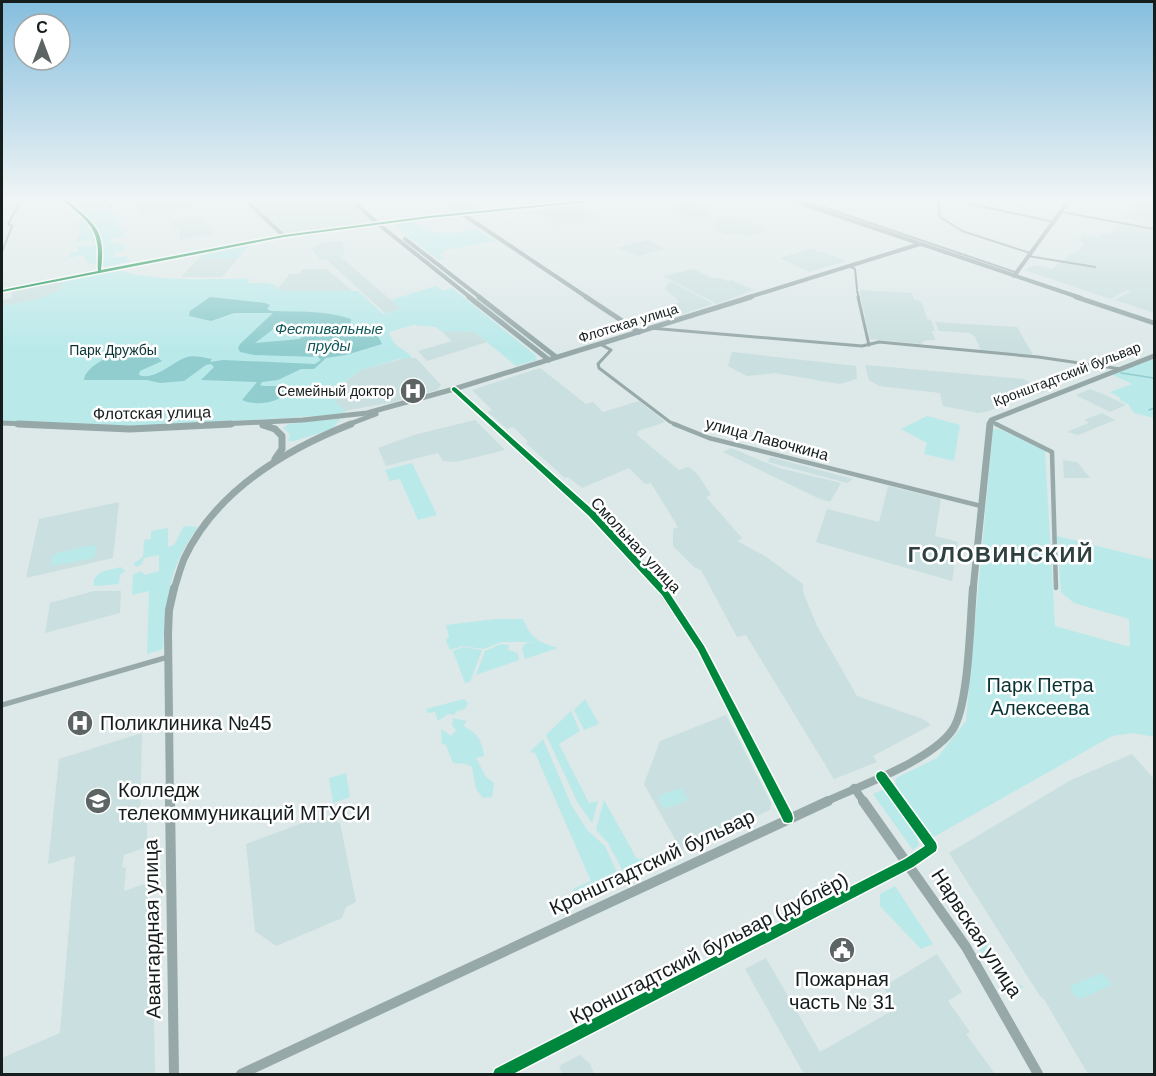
<svg xmlns="http://www.w3.org/2000/svg" width="1156" height="1076" font-family="Helvetica,sans-serif">
	<style>
		.built { fill: #cadfdf }
		.green { fill: #bae9ea }
		.water { fill: #91cdce; fill-rule: evenodd }
		.lines { fill: none; stroke-linecap: round; stroke-linejoin: round }
		.stream { stroke: #91cdce; stroke-width: 1.5 }
		.street-far3 { stroke: #97a9a9; stroke-width: 2 }
		.street-far2 { stroke: #97a9a9; stroke-width: 3 }
		.street-far1 { stroke: #97a9a9; stroke-width: 4.5 }
		.street { stroke: #97a9a9; stroke-width: 5 }
		.secondary-far4 { stroke: #96a8a8; stroke-width: 4 }
		.secondary-far3 { stroke: #96a8a8; stroke-width: 5 }
		.secondary-far2 { stroke: #96a8a8; stroke-width: 7 }
		.secondary-far1 { stroke: #96a8a8; stroke-width: 8 }
		.secondary { stroke: #96a8a8; stroke-width: 10 }
		.cycleway-casing { stroke: #fff; stroke-width: 3 }
		.cycleway { fill: #00873e; fill-rule: evenodd }
		.labels { text-anchor: middle; dominant-baseline: central; stroke-width: 5; stroke-linejoin: round; paint-order: stroke }
		.far-street-label { font-size: 14px; fill: #161d1d; stroke: #fff }
		.far-park-label { font-size: 14px; fill: #0a3333; stroke: #fff }
		.far-poi-label { font-size: 14px; fill: #161d1d; stroke: #fff; text-anchor: end }
		.far-water-label { font-size: 15px; font-style: italic; fill: #115859; stroke: #fff }
		.street-label { font-size: 16px; fill: #161d1d; stroke: #fff }
		.near-park-label { font-size: 20px; fill: #0a3333; stroke: #fff }
		.near-poi-label { font-size: 20px; fill: #161d1d; stroke: #fff; text-anchor: start }
		.near-street-label { font-size: 20px; fill: #161d1d; stroke: #fff }
		.district-label { font-size: 22px; font-weight: bold; letter-spacing: 1.5px; fill: #2f4040; stroke: #fff }
	</style>
	<rect width="100%" height="100%" fill="#dde8e8"/>
	<g class="built">
		<path d="M149,199h60l4,4 -72,12 -6,-13z"/>
		<path d="M247,199h102l22,23 -85,12z"/>
		<path d="M437,199h44l-5,4 3,6 -32,3 1,-6z"/>
		<path d="M1133,199l21,1v24l-31,-6 10,-11 -2,-4z"/>
		<path d="M692,202l17,7 2,12 -21,-1 -22,-11z"/>
		<path d="M573,205l25,13 -21,6 -10,-2 -11,3 -24,-14z"/>
		<path d="M201,216v7l10,2 2,9 -33,5v-11l-7,1v-9z"/>
		<path d="M729,217l13,3 26,10 -22,7 -9,-4 -10,2 -13,-5 3,-10z"/>
		<path d="M1119,224l35,6v83l-39,-13 16,-9 -4,-1 -17,9 -86,-29 10,-5 18,4 17,-14 7,-2 7,-8 1,-3 -7,-1 6,-7 17,3 2,-4 9,2z"/>
		<path d="M647,240l18,9 -27,7 -21,-8z"/>
		<path d="M342,241l3,14 -5,1 61,53 -16,4 -59,-54 -5,1 -10,-12 12,-5z"/>
		<path d="M250,244l-28,33h-41l23,-24z"/>
		<path d="M810,249l16,4 21,8 -38,11 -29,-14z"/>
		<path d="M303,269h23l27,22h-73l-2,-3 12,-14h9z"/>
		<path d="M694,269l17,9h9l7,3 5,-1 22,10 -37,14 -54,-28z"/>
		<path d="M64,281l-5,10 -15,5v2l-42,8v-6l10,-2v-8z"/>
		<path d="M669,282l5,1 39,21 -30,10 -12,-9 9,-3 -15,-13z"/>
		<path d="M859,290l53,3 2,7 7,1 6,18 4,1 4,11h-3l3,9h-7l-6,2v2l-52,-5z"/>
		<path d="M935,322l82,5 16,28 -52,-4 -6,-14 -5,-4 -31,-2z"/>
		<path d="M448,329l27,3 12,10 -60,19 -9,-10 34,-10 -11,-10z"/>
		<path d="M732,352l124,14 1,13 -17,5 -65,-11 -28,3 -19,-10z"/>
		<path d="M406,358h10l25,27 -4,5 -43,12 -50,9 -13,-15v-4l30,-22z"/>
		<path d="M865,365l158,14 23,12 -61,21 -7,1 -35,-7 -3,-13 -61,-7 -10,-6z"/>
		<path d="M540,368l46,36 7,-2 10,10 36,-11 23,18 3,3 -27,9 -1,4 42,35 10,-3 9,8 13,20 -5,2 36,41 -5,3 28,15 38,28v8l14,34 40,70 66,23 8,6 -58,31 4,6 -43,17 -88,-144 -9,2 -36,-67 -7,-3 -21,-21v-17l5,-2 -27,-44 -6,1 -16,-16 -47,20 -14,-11 -3,1 -39,-35 2,-2 -15,-14 -6,2 -19,-17 4,-2 -20,-20z"/>
		<path d="M1090,389l15,6 21,10 -16,7 -34,-17z"/>
		<path d="M1102,413l13,7 -37,15 -11,-3 22,-9 -5,-3z"/>
		<path d="M475,420l30,30 -49,12 -13,-1 -5,-8 -52,13 -8,-18 36,-13z"/>
		<path d="M731,448l48,20 62,15 -11,19 -10,-3 -97,-47z"/>
		<path d="M770,457l83,22 -6,4 -79,-21z"/>
		<path d="M1063,460l14,2 13,16h-26z"/>
		<path d="M888,486l53,13 -6,37 23,6 -6,39 -136,-39 11,-33 52,13z"/>
		<path d="M119,502l-6,56 -87,20 13,-59z"/>
		<path d="M94,591h27l-1,22 -75,20 5,-30z"/>
		<path d="M726,715l45,88 -1,7 -89,40 -37,-66 16,-43z"/>
		<path d="M142,733l-2,89 7,-2v27l-23,8 -2,13 4,-1 -2,24 24,-8v89l5,-2 2,104h-153v-16l58,-25 15,-177 -27,8 11,-105z"/>
		<path d="M1132,754l22,25v295h-66l-44,-75 -4,-3 -91,-143 122,-73z"/>
		<path d="M321,816l19,7 16,79 -10,5 -4,11 -66,28 -21,-15 -9,-87z"/>
		<path d="M937,954l25,38 -14,9 22,31 -4,2 29,40h-191l-59,-105 21,-11 54,94 77,-44 -14,-21z"/>
		<path d="M580,1055l10,9 4,10h-32l-3,-8z"/>
	</g>
	<g class="green">
		<path d="M63,199h33l11,7 -5,4 7,1 10,9v7l4,4v6l-11,1 -3,4 12,1 4,3 -1,5 -9,1 -2,6 15,-2 -1,4 4,1 -26,6 -17,-4 -5,-8 -22,5 9,-4 1,-4h7l-1,-6h14l5,-4 -5,-2 -15,2 5,-11 -3,-7 4,-6z"/>
		<path d="M413,220c15,18 42,14 64,9l18,12 -50,9 -5,5 5,4 -6,1 -44,-34 5,-4z"/>
		<path d="M248,245l-10,13h-37l4,-4z"/>
		<path d="M118,270c41,13 89,8 132,9l-2,4c12,0 26,-3 32,8h78l25,23 17,-5 -9,-9 45,-14 7,5 9,-3 83,67 2,5 -21,6 -41,-34 -34,-1 -5,-4 -23,-2 -24,7c7,20 16,15 23,26l-13,1 -38,11 -30,22v4l16,18 -199,13 -146,-5v-116l41,-8v-2l16,-5 5,-10z"/>
		<path d="M1154,359v59l-20,-5 -6,-9 -9,-4 2,-2 -11,-6 22,-8 -21,-10z"/>
		<path d="M927,416l33,9 -6,36 -30,-7 3,-11 -26,-14z"/>
		<path d="M341,418l-9,11 -38,12h-6l2,-7 -7,-6 6,-4z"/>
		<path d="M993,429h7l45,22 10,175 75,21 -1,-28 -55,-16 -13,-11 -4,-56 97,24v177l-21,-4 -21,3 -180,102 -37,-52 1,-8 41,-20 29,-37z"/>
		<path d="M412,463l25,52 -19,5 -18,-41 -10,2 -5,-11z"/>
		<path d="M184,526l14,1c-30,41 -32,73 -35,122l-16,5 2,-63 -17,4 1,-20 8,-4 3,4 15,-4v-16l-15,3 -2,6 -5,3 -4,-3 10,-7 1,-17 7,-1v-8l17,-3v19l6,-2z"/>
		<path d="M93,545l3,1 -1,10 -2,2 -42,8 1,-10 4,-3z"/>
		<path d="M121,567l4,4 -5,4 -1,9 -25,2v-7l7,-7z"/>
		<path d="M495,619h28c8,20 16,23 35,29l-33,11 -3,-11 4,-5 9,-1h-34l-17,7 -22,-3 -12,4 -4,-10 3,-4 -3,-11z"/>
		<path d="M501,644l8,1 -1,5 10,3 1,7 -43,15 9,-24z"/>
		<path d="M463,647l19,3 -12,32 -5,1 -12,-32z"/>
		<path d="M464,699l4,4 -3,6 -8,2 -3,4 -6,-1 -10,7 -3,-9 -8,1 -1,-4z"/>
		<path d="M585,699l14,25 -15,6 -10,-20z"/>
		<path d="M571,711l9,20 -21,13 30,59 9,-2 -6,22 -14,-20 -32,-68z"/>
		<path d="M453,718l14,3 -4,5c14,7 19,14 21,30l-8,2 10,19 8,6 -2,14 -9,1 -7,-9 -4,-22 -6,-3 -13,-1 -7,-18 -4,-1 -1,-15 10,7 5,-6 -4,-5z"/>
		<path d="M543,739l28,65 16,26 18,16 16,35 -43,19 -5,-11 18,-8 -56,-128 -5,-1z"/>
		<path d="M346,773l4,24 -17,6 -4,-25z"/>
		<path d="M681,788l7,12 -24,9 -6,-13z"/>
		<path d="M885,789l29,39 5,17 -6,5 -40,-56z"/>
		<path d="M604,800l33,59 22,-2 -5,5 -29,13 -17,-32 -12,-13z"/>
		<path d="M942,878l55,82 15,27 9,-2 3,2 -15,8 -73,-114z"/>
		<path d="M895,886l38,58 -12,5 -41,-43v-12z"/>
		<path d="M1102,973l10,12 -32,14 -7,-5 -3,-8z"/>
	</g>
	<path class="water" d="M210,297l55,6 5,2 -3,4 4,2c28,1 53,-1 80,8l-1,13 28,4 4,8 -36,11 -20,3 -12,11h-13l-23,11 -16,2 -2,3 3,1h24l6,2c-11,14 -35,19 -51,12l15,-18 -56,-2 13,-13 -3,-3 -5,1 -22,16 -24,2 -13,-3h-63c1,-17 48,-36 64,-30 4,1 10,8 14,11l-22,10 -1,4c16,6 33,-13 48,-18 7,-2 18,1 25,2l-2,3 13,-2 92,4 6,-4 -3,-3 -64,-2 -14,-3 -2,-4 2,-4 33,-31h-39l-23,8 -22,-5 1,-5zM275,328l34,3 1,2 -11,6 -44,4z"/>
	<g class="lines">
		<g class="stream">
			<path d="M1121,373l33,5"/>
			<path d="M1149,410l5,-2"/>
		</g>
		<g class="street-far3">
			<path d="M100,199l11,8"/>
			<path d="M799,199l219,74"/>
			<path d="M938,199l2,18 22,14 68,22"/>
			<path d="M947,199l107,23"/>
			<path d="M1061,212l93,17"/>
			<path d="M2,252l10,-26 -4,-2 11,-20 8,-5"/>
			<path d="M1028,256l67,11"/>
			<path d="M849,266l6,3 2,20"/>
			<path d="M857,291l2,7"/>
		</g>
		<g class="street-far2">
			<path d="M858,297l11,48"/>
			<path d="M650,328l212,18 17,-4 159,15 83,12"/>
			<path d="M600,344l11,6 -13,14 1,4 71,54 8,3"/>
			<path d="M991,421l8,4"/>
		</g>
		<g class="street-far1">
			<path d="M674,424l35,14 272,68"/>
			<path d="M996,424l56,28 4,136"/>
		</g>
		<path class="street" d="M2,705l166,-48"/>
		<g class="secondary-far4">
			<path d="M244,199l40,37"/>
			<path d="M351,199l26,24 94,75"/>
			<path d="M788,199l293,99"/>
			<path d="M461,213l127,85"/>
			<path d="M405,239l76,59"/>
			<path d="M1014,276l56,-77"/>
			<path d="M2,291l282,-55 145,-19 186,-18"/>
			<path d="M746,298l174,-54"/>
		</g>
		<g class="secondary-far3">
			<path d="M469,297l80,63"/>
			<path d="M479,297l77,60"/>
			<path d="M586,297l53,35"/>
			<path d="M1076,297l78,26"/>
			<path d="M454,389l40,36"/>
			<path d="M2,423l48,2"/>
			<path d="M202,425l101,-5 64,-7 87,-24 297,-92"/>
			<path d="M347,425l29,-11"/>
			<path d="M990,425l1,-5 163,-64"/>
		</g>
		<g class="secondary-far2">
			<path d="M18,424l112,5 101,-5"/>
			<path d="M492,424l100,90 70,76"/>
			<path d="M263,425l12,4 7,7v13l-7,10"/>
			<path d="M174,590c3,-10 6,-21 10,-31 31,-67 101,-109 167,-135"/>
			<path d="M973,590l17,-166"/>
		</g>
		<g class="secondary-far1">
			<path d="M660,588l41,60 79,154"/>
			<path d="M881,776l19,26"/>
			<path d="M854,788l10,14"/>
			<path d="M170,802l-2,-169 1,-23 5,-22"/>
			<path d="M825,802c34,-16 108,-42 128,-73 16,-25 17,-107 20,-141"/>
		</g>
		<g class="secondary">
			<path d="M170,801l4,273"/>
			<path d="M779,801l9,17"/>
			<path d="M863,801l103,146 72,127"/>
			<path d="M241,1074l587,-273"/>
			<path d="M500,1074l409,-211 23,-16 -33,-46"/>
		</g>
		<g class="cycleway-casing">
			<g id="cycleway">
				<path d="M62,199h4c29,26 40,30 35,71l183,-35 145,-19 174,-17h14l-188,19 -145,19 -282,55v-2l96,-19c-1,-9 1,-19 -1,-28 -2,-20 -22,-31 -35,-44z"/>
				<path d="M454,387l2,1 139,124 73,79 36,55 88,168 1,4 -1,4 -4,1 -4,-1 -86,-172 -36,-55 -73,-79 -137,-126v-2z"/>
				<path d="M881,771l4,2 51,70 1,4 -1,4 -23,16 -400,207h-20l2,-5 410,-210 20,-13 -48,-67 -1,-3 1,-3z"/>
			</g>
		</g>
		<use href="#cycleway" class="cycleway"/>
	</g>
	<linearGradient id="sky" x2="0" y2="1"><stop stop-color="#85bede"/><stop offset="0.57" stop-color="#f0f5f5"/><stop offset="1" stop-color="#f0f5f5" stop-opacity="0"/></linearGradient>
	<rect width="1156" height="350" fill="url(#sky)"/>
	<defs>
		<g id="hospital-disc" transform="scale(1.35)"><circle r="9.5" fill="#5c6464" stroke="#fff"/><path d="M-5-5h3v3.5h4V-5h3V5h-3V1.5h-4V5h-3Z" fill="#fff"/></g>
		<g id="university-disc" transform="scale(1.35)"><circle r="9.5" fill="#5c6464" stroke="#fff"/><path d="M0-5L7-2L0 1L-7-2ZM-4 1L0 2.5L4 1V4Q0 6-4 4Z" fill="#fff"/></g>
		<g id="civic-disc" transform="scale(1.35)"><circle r="9.5" fill="#5c6464" stroke="#fff"/><path d="M-.6-6.5H3V-4.5H.6V-3L4-1V1h2V6H-6V1h2V-1L-.6-3ZM-1.2 2.5V6h2.4V2.5Z" fill="#fff"/></g>
	</defs>
	<g fill-rule="evenodd">
		<use href="#hospital-disc" x="413" y="391"/>
		<use href="#hospital-disc" x="80" y="723"/>
		<use href="#university-disc" x="98" y="801"/>
		<use href="#civic-disc" x="842" y="950"/>
	</g>
	<g class="labels">
		<g class="far-street-label">
			<text transform="translate(628 323) rotate(-17)">Флотская улица</text>
			<text transform="translate(1067 374) rotate(-21)">Кронштадтский бульвар</text>
		</g>
		<g class="far-park-label">
			<text x="113" y="350">Парк Дружбы</text>
		</g>
		<g class="far-poi-label">
			<text x="394" y="391">Семейный доктор</text>
		</g>
		<g class="far-water-label">
			<text x="329" y="328">Фестивальные<tspan x="329" dy="17">пруды</tspan></text>
		</g>
		<g class="street-label">
			<text transform="translate(152 413) rotate(-1)">Флотская улица</text>
			<text transform="translate(767 439) rotate(15)">улица Лавочкина</text>
			<text transform="translate(636 545) rotate(47)">Смольная улица</text>
		</g>
		<g class="near-park-label">
			<text x="1040" y="685">Парк Петра<tspan x="1040" dy="23">Алексеева</tspan></text>
		</g>
		<g class="near-poi-label">
			<text x="100" y="723">Поликлиника №45</text>
			<text x="118" y="790">Колледж<tspan x="118" dy="23">телекоммуникаций МТУСИ</tspan></text>
			<text x="842" y="979" text-anchor="middle">Пожарная<tspan x="842" dy="23">часть № 31</tspan></text>
		</g>
		<g class="near-street-label">
			<text transform="translate(652 862) rotate(-25)">Кронштадтский бульвар</text>
			<text transform="translate(152 929) rotate(-91)">Авангардная улица</text>
			<text transform="translate(977 933) rotate(57)">Нарвская улица</text>
			<text transform="translate(709 948) rotate(-27)">Кронштадтский бульвар (дублёр)</text>
		</g>
		<g class="district-label">
			<text x="1001" y="554">ГОЛОВИНСКИЙ</text>
		</g>
	</g>
	<rect width="1156" height="1076" fill="none" stroke="#161d1d" stroke-width="6"/>
	<g transform="translate(42 42)"><circle r="28" fill="#ffffff" stroke="#a2a5a5" stroke-width="1.5"/>
	<path d="M0-4.5L10 22L0 15L-10 22Z" fill="#5c6464"/>
	<text y="-9" font-size="16" font-weight="bold" text-anchor="middle" fill="#161d1d">С</text>
	</g>
</svg>
